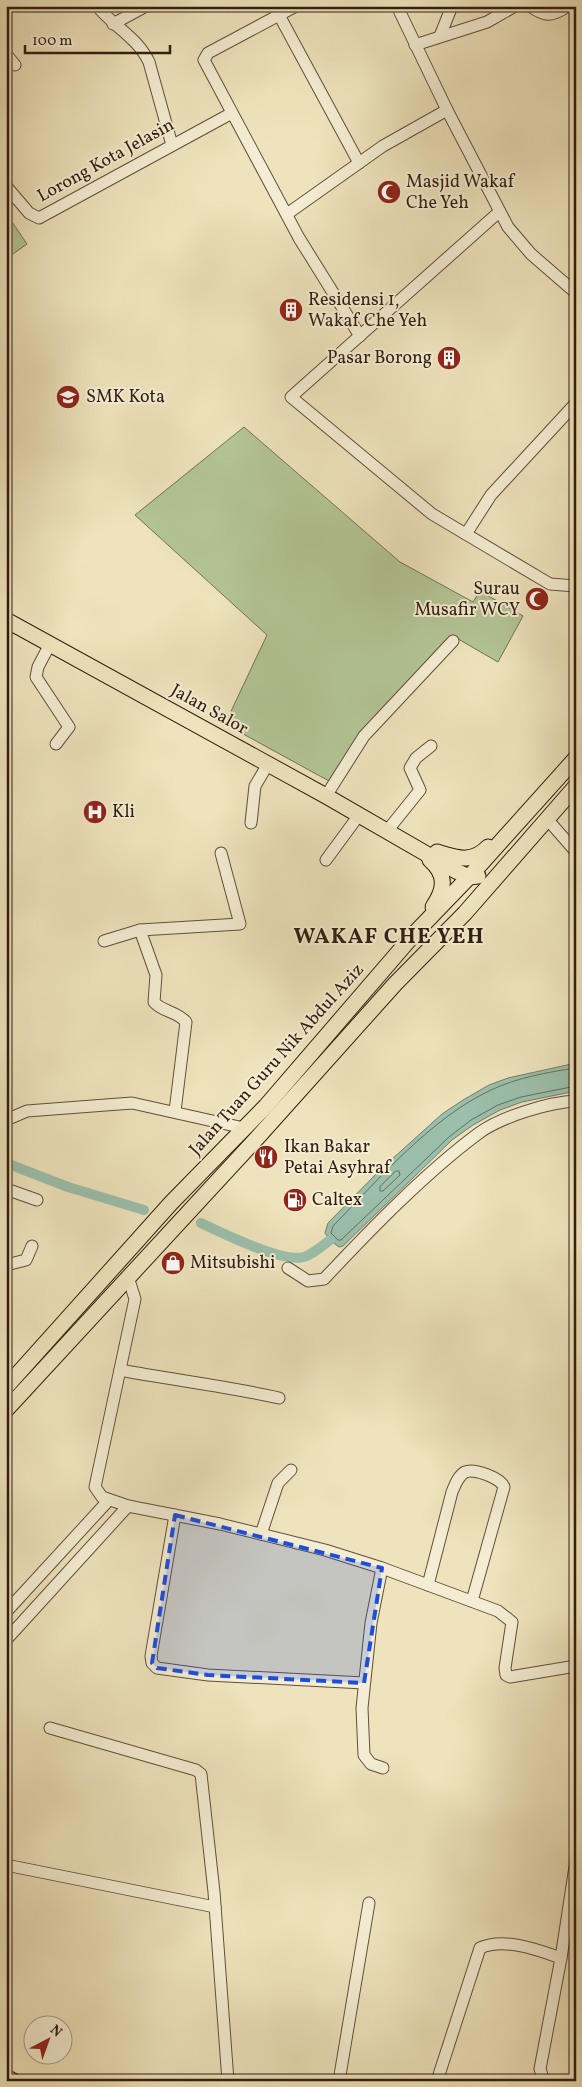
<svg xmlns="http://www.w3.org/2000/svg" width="582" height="2087" font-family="Vollkorn,serif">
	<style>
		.green { fill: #b3c596; stroke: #727153 }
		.water { fill: #9bbfab; stroke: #717e6d }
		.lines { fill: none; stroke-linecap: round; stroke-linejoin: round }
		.shore { stroke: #666e5e; stroke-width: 1 }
		.canal { stroke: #9bbfab; stroke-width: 10 }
		.minor-casing { stroke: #614e3b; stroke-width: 13 }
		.major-casing { stroke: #321d10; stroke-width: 17 }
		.minor { stroke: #f4edd3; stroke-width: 11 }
		.major { stroke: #eee3bc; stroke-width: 15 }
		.marked { fill: #1d4ed8; fill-opacity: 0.2; stroke: #1d4ed8; stroke-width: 4; stroke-dasharray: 10 6; stroke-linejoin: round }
		.labels { text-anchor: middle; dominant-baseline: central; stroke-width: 4; stroke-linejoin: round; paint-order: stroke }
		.street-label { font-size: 18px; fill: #321d10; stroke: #f4edd3 }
		.poi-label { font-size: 18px; fill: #321d10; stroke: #f4edd3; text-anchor: start }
		.district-label { font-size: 22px; font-weight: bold; letter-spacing: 1px; fill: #321d10; stroke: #f4edd3 }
	</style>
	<rect width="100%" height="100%" fill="#eee3bc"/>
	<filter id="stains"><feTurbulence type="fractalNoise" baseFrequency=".004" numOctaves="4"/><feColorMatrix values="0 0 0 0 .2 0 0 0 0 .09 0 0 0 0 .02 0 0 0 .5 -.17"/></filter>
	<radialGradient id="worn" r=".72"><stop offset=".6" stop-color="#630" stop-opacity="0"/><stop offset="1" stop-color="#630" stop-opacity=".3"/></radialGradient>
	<g class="green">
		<path d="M6,213l21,31 -21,15z"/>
		<path d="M244,427l156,135 73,40 7,-11 43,25 -25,46 -45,-26c-43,46 -91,90 -124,145l-104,-57 42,-89 -132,-120z"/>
	</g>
	<path class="water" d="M576,1063v28l-54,11 -22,8 -27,15 -21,15 -109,106 -4,1 -9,-7 -5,-7 3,-10 53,-54 61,-55 21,-14 26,-15 19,-7z"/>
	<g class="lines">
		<g class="shore">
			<path d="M576,1068c-28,4 -60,10 -85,22 -60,28 -112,89 -158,136l-2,7 7,7h3l108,-103 22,-17 27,-15 23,-8 55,-11"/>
			<path d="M396,1171h3l1,4 -17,16h-3v-4z"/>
		</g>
		<g class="canal">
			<path d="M6,1163l62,24 76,23"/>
			<path d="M201,1223c21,10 81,40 103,34 9,-3 18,-11 26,-17"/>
		</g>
		<g class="minor-casing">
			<g id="minor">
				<path d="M97,6c17,21 40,31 52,56l23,83"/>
				<path d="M296,6l-88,47 -4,7 95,178 61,98"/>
				<path d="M397,6l50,104 61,117 23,27 45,39"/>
				<path d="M530,6c15,11 22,11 38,0"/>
				<path d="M279,15l80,148"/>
				<path d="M113,24l33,-18"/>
				<path d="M440,36l12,-30"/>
				<path d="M415,45l72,-23 28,-16"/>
				<path d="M6,54l9,11"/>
				<path d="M6,186l23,27 10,5 193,-105"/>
				<path d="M499,212l-208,185 141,117 118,70 26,2"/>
				<path d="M287,214l96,-68 64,-36"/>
				<path d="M466,534l25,-39 85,-92"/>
				<path d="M50,644l-12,23 -2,10 33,50 -13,17"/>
				<path d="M326,796l38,-60 89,-95"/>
				<path d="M548,820l28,32"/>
				<path d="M251,823l4,-37 13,-22"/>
				<path d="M387,831l33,-41 -10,-22 6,-10 15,-12"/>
				<path d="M326,860l33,-45"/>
				<path d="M140,930l16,45 -2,27c8,10 23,9 32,20l-11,89"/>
				<path d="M104,941l36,-11 100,-6 -19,-71"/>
				<path d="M6,1120l21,-9 105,-8 112,25"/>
				<path d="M6,1189l31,11"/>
				<path d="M6,1265l20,-5 6,-14"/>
				<path d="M288,1268l20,13 16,-2c46,-49 101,-106 155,-146 22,-16 70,-31 97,-32"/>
				<path d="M128,1277l7,22 -40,188 7,10 26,9 92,18 105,26 57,18 116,43 14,11 -7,46 1,7 4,2 66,-11"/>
				<path d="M120,1370c53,10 106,16 159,28"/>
				<path d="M175,1515l-24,141 1,7 5,5 51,7 156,8"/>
				<path d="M261,1534l17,-51 13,-13"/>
				<path d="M382,1568l-11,55 -9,85 2,47 7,9 12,4"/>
				<path d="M428,1585l24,-93c3,-7 6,-16 13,-20 9,-4 36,6 39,15l-32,114"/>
				<path d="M6,1612l102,-111"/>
				<path d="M6,1640l122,-134"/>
				<path d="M50,1728l146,42 5,4 13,118 14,189"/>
				<path d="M6,1865l209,42"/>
				<path d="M339,2081l30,-178"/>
				<path d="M437,2081l43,-133c24,-11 58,2 81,10"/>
				<path d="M544,2081l-4,-12 21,-111 15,-98"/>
			</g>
		</g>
		<g class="major-casing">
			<g id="major">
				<path d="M6,620l320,176 130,75 13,6 9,-1"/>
				<path d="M437,852c20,6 35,12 51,-5"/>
				<path d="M430,860c17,15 15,29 3,47"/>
				<path d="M6,1387l165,-184 95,-97 149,-173 54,-56 107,-119"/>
				<path d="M6,1410l252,-273 137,-153 70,-71 111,-127"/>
				<path d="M6,2077l7,4"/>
			</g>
		</g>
		<use href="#minor" class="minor"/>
		<use href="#major" class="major"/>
	</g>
	<path class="marked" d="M175,1515l207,53 -18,115 -156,-8 -51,-7 -5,-5z"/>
	<defs>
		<g id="mosque-disc" transform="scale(1.25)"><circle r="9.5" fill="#8f2418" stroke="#f4edd3"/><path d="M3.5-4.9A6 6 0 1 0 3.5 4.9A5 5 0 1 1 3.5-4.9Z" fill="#fff"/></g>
		<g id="building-disc" transform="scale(1.25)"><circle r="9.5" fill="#8f2418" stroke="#f4edd3"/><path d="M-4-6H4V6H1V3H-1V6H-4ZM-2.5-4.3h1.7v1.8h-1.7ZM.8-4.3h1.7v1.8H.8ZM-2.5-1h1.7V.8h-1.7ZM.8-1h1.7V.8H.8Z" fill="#fff"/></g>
		<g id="school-disc" transform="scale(1.25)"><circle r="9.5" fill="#8f2418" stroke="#f4edd3"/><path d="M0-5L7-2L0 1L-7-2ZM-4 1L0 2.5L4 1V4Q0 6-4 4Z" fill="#fff"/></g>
		<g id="hospital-disc" transform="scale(1.25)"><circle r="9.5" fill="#8f2418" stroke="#f4edd3"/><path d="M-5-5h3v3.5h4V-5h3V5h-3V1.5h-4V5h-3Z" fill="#fff"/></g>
		<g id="restaurant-disc" transform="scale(1.25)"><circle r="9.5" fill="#8f2418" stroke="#f4edd3"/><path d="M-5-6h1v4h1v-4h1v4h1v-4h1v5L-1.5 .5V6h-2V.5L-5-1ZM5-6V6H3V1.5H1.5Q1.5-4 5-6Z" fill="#fff"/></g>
		<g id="fuel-disc" transform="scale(1.25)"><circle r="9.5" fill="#8f2418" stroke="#f4edd3"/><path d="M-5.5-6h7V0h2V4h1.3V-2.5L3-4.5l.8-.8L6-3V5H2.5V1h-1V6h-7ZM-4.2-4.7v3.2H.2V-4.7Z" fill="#fff"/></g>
		<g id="shop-disc" transform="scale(1.25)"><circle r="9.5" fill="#8f2418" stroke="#f4edd3"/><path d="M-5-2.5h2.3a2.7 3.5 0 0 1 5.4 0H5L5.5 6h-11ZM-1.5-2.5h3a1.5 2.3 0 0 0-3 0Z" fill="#fff"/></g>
	</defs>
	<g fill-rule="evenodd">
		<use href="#mosque-disc" x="389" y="192"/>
		<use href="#building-disc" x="291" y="310"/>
		<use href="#building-disc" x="449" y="358"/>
		<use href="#school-disc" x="68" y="397"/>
		<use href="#mosque-disc" x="537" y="599"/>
		<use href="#hospital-disc" x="95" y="812"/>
		<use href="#restaurant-disc" x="266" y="1157"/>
		<use href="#fuel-disc" x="295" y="1200"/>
		<use href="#shop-disc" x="173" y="1263"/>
	</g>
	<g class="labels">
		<g class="street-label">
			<text transform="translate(106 161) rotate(-29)">Lorong Kota Jelasin</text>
			<text transform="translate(209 710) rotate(29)">Jalan Salor</text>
			<text transform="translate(277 1060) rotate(-48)">Jalan Tuan Guru Nik Abdul Aziz</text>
		</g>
		<g class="poi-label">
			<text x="406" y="182">Masjid Wakaf<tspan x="406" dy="21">Che Yeh</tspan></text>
			<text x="308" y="300">Residensi 1,<tspan x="308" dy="21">Wakaf Che Yeh</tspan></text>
			<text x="432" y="358" text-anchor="end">Pasar Borong</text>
			<text x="86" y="397">SMK Kota</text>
			<text x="520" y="589" text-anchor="end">Surau<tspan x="520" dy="21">Musafir WCY</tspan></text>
			<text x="112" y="812">Kli</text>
			<text x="284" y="1147">Ikan Bakar<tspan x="284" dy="21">Petai Asyhraf</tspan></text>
			<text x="312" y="1200">Caltex</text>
			<text x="190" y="1263">Mitsubishi</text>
		</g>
		<g class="district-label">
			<text x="389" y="937">WAKAF CHE YEH</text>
		</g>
	</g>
	<rect width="582" height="2087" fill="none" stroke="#eee3bc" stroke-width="25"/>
	<rect x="8" y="8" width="567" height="2072" fill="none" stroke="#321d10" stroke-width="2.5"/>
	<rect x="12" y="12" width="557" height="2062" fill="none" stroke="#321d10"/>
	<g transform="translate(48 2040) rotate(41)"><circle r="24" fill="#f4edd3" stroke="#a69a85"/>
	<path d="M0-4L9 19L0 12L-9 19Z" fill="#8f2418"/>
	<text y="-8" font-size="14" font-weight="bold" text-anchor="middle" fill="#321d10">N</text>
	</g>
	<path d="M25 45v8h145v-8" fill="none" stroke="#321d10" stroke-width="2.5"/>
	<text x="32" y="45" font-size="15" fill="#321d10" stroke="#f4edd3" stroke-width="4" paint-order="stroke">100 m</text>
	<rect width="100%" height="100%" filter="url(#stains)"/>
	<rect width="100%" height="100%" fill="url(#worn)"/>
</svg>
